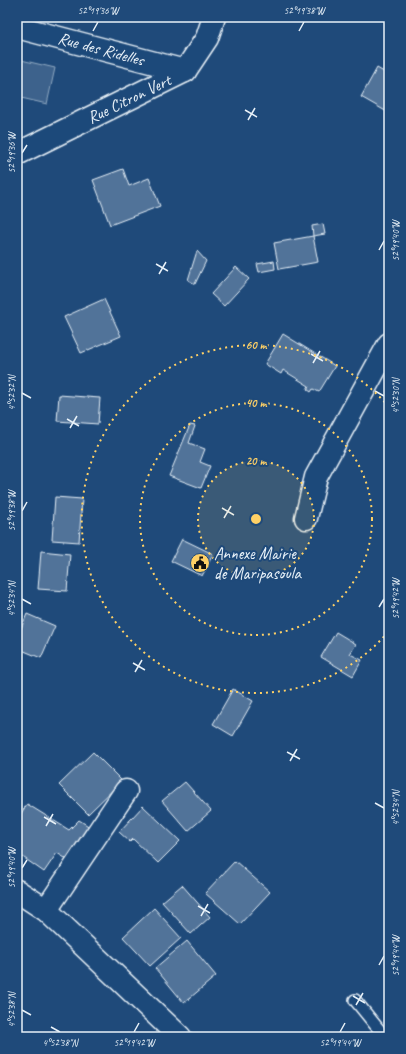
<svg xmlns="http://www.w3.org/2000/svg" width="406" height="1054" font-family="Caveat,sans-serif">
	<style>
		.green { fill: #3c628c; stroke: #92aac2 }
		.building { fill: #517399; stroke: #e8f1f8 }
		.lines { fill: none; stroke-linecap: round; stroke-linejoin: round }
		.service-casing { stroke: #e8f1f8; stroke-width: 14 }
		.minor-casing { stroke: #e8f1f8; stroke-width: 25 }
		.service { stroke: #1f4a7a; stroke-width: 11 }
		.minor { stroke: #1f4a7a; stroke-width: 22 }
		.ticks { fill: none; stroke: #e8f1f8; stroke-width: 1.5 }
		.ring { fill: none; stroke: #ffd166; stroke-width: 2; stroke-dasharray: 2 4 }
		.labels { text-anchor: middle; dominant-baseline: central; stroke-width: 4; stroke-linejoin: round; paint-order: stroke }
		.street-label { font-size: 17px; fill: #e8f1f8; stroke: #1f4a7a }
		.poi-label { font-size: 17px; fill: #e8f1f8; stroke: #1f4a7a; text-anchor: start }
		.centre { fill: #ffd166; stroke: #1f4a7a; stroke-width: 2 }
		.ring-label { font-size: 12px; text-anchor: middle; font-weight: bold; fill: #ffd166; stroke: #1f4a7a; stroke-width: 4; stroke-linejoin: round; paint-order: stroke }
		.neatline { fill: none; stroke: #e8f1f8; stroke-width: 1.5 }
		.ticks-label { font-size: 10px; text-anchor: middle; fill: #e8f1f8 }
	</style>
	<rect width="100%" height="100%" fill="#1f4a7a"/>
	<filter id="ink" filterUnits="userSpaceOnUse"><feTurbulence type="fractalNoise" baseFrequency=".025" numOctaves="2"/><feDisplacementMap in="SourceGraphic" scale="8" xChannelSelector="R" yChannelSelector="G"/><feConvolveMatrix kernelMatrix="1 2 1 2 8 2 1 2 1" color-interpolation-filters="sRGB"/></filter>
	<g filter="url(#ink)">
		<path class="green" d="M17,59l38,9 -8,36 -30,-7z"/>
		<g class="building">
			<path d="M377,68l12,7v38l-28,-16z"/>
			<path d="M123,169l6,17 20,-8 11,28 -50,19 -17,-45z"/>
			<path d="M323,224l2,10 -12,2 -1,-10z"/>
			<path d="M313,236l5,26 -39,7 -5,-26z"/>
			<path d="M197,251l9,10 -11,23 -7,-4z"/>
			<path d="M274,261l1,8 -16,3 -2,-8z"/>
			<path d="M236,267l13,12 -25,27 -13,-12z"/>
			<path d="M104,299l17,37 -40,17 -17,-36z"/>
			<path d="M283,334l52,32 -16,26 -6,-3 -2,3 -4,-3 2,-3 -26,-16 -2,4 -16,-10z"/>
			<path d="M59,395l41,3 -2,26 -41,-3z"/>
			<path d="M190,425l5,1 -6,17 16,6 -5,13 10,4 -9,22 -32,-12z"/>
			<path d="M55,497l27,2 -3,43 -27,-2z"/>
			<path d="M182,539l31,15 -11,22 -31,-15z"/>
			<path d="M41,551l29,3 -3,37 -29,-2z"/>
			<path d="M27,614l28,12 -14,32 -24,-10v-10z"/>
			<path d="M336,632l20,12 -6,10 12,6 -9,16 -32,-19z"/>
			<path d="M233,689l20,12 -20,35 -20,-12z"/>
			<path d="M93,752l29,29 -34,33 -29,-29z"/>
			<path d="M185,782l26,29 -23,20 -26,-30z"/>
			<path d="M27,804l42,26 10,-10 14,9 -20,34 -16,-10 -13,19 -27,-19v-33z"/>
			<path d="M143,806l37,35 -22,22 -25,-24 -3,3 -11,-10z"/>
			<path d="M235,861l35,31 -30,32 -35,-31z"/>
			<path d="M182,885l28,32 -19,17 -29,-32z"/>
			<path d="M154,908l27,30 -31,28 -27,-29z"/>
			<path d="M187,941l29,35 -32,27 -29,-35z"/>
		</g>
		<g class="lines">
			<g class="service-casing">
				<path id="service" d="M355,1000l30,37"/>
			</g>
			<g class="minor-casing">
				<g id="minor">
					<path d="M17,27l168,44"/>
					<path d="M17,154l168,-83 22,-33 7,-21"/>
					<path d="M306,518l10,-41 73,-133"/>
					<path d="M17,891l29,19 134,127"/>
					<path d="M46,910l80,-119"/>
				</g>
			</g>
			<use href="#service" class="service"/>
			<use href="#minor" class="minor"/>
		</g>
	</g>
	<path class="ticks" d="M93,31l5,-9M299,31l5,-9M245,110l12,7M248,120l7,-12M22,153l5,-8M379,250l5,-9M156,264l12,7M159,274l7,-12M311,354l12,7M313,363l7,-12M375,391l9,5M22,393l9,5M67,419l12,7M70,428l7,-12M222,508l12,7M22,511l5,-9M224,518l7,-12M22,599l9,5M379,607l5,-8M133,663l12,7M135,672l7,-12M287,752l13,7M290,761l7,-12M375,803l9,5M44,817l12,7M46,826l7,-12M22,868l5,-8M198,906l12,7M201,916l7,-12M379,965l5,-9M353,996l12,7M356,1005l7,-12M22,1010l9,5M51,1027l9,5M134,1032l5,-9M340,1032l5,-9"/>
	<circle cx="256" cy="519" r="58" fill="#ffd166" fill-opacity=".12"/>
	<g class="ring">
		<circle cx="256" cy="519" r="58"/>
		<circle cx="256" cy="519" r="116"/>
		<path d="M388 632A174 174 0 1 1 388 406"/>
	</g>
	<defs>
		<g id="civic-disc" transform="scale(1)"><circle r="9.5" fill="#ffd166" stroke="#1f4a7a"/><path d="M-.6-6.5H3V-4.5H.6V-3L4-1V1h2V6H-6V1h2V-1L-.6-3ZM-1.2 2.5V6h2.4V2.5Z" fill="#111"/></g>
	</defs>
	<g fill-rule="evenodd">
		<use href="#civic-disc" x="200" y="563"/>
	</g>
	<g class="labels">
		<g class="street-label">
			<text transform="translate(101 49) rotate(15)">Rue des Ridelles</text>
			<text transform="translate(129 99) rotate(-26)">Rue Citron Vert</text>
		</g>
		<g class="poi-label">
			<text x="214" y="553">Annexe Mairie<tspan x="214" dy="20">de Maripasoula</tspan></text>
		</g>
	</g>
	<circle cx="256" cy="519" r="6" class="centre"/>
	<g class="ring-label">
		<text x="256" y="349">60 m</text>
		<text x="256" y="407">40 m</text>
		<text x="256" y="465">20 m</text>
	</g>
	<rect width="406" height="1054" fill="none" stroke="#1f4a7a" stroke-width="44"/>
	<rect x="22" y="22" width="362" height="1010" class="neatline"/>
	<g class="ticks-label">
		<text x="98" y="14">52°19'36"W</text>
		<text x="304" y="14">52°19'38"W</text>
		<text transform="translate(11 153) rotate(-90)" y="4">52°19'36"W</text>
		<text transform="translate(395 241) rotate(-90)" y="4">52°19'40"W</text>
		<text transform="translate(11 393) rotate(-90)" y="4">4°52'32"N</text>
		<text transform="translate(395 396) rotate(-90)" y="4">4°52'30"N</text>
		<text transform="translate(11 511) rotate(-90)" y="4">52°19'38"W</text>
		<text transform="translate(11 599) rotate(-90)" y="4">4°52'34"N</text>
		<text transform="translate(395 599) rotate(-90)" y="4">52°19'42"W</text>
		<text transform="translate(395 808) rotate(-90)" y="4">4°52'34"N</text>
		<text transform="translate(11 868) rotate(-90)" y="4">52°19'40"W</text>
		<text transform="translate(395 956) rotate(-90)" y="4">52°19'44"W</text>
		<text transform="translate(11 1010) rotate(-90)" y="4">4°52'38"N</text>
		<text x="60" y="1046">4°52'38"N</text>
		<text x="134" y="1046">52°19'42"W</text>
		<text x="340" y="1046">52°19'44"W</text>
	</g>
</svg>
